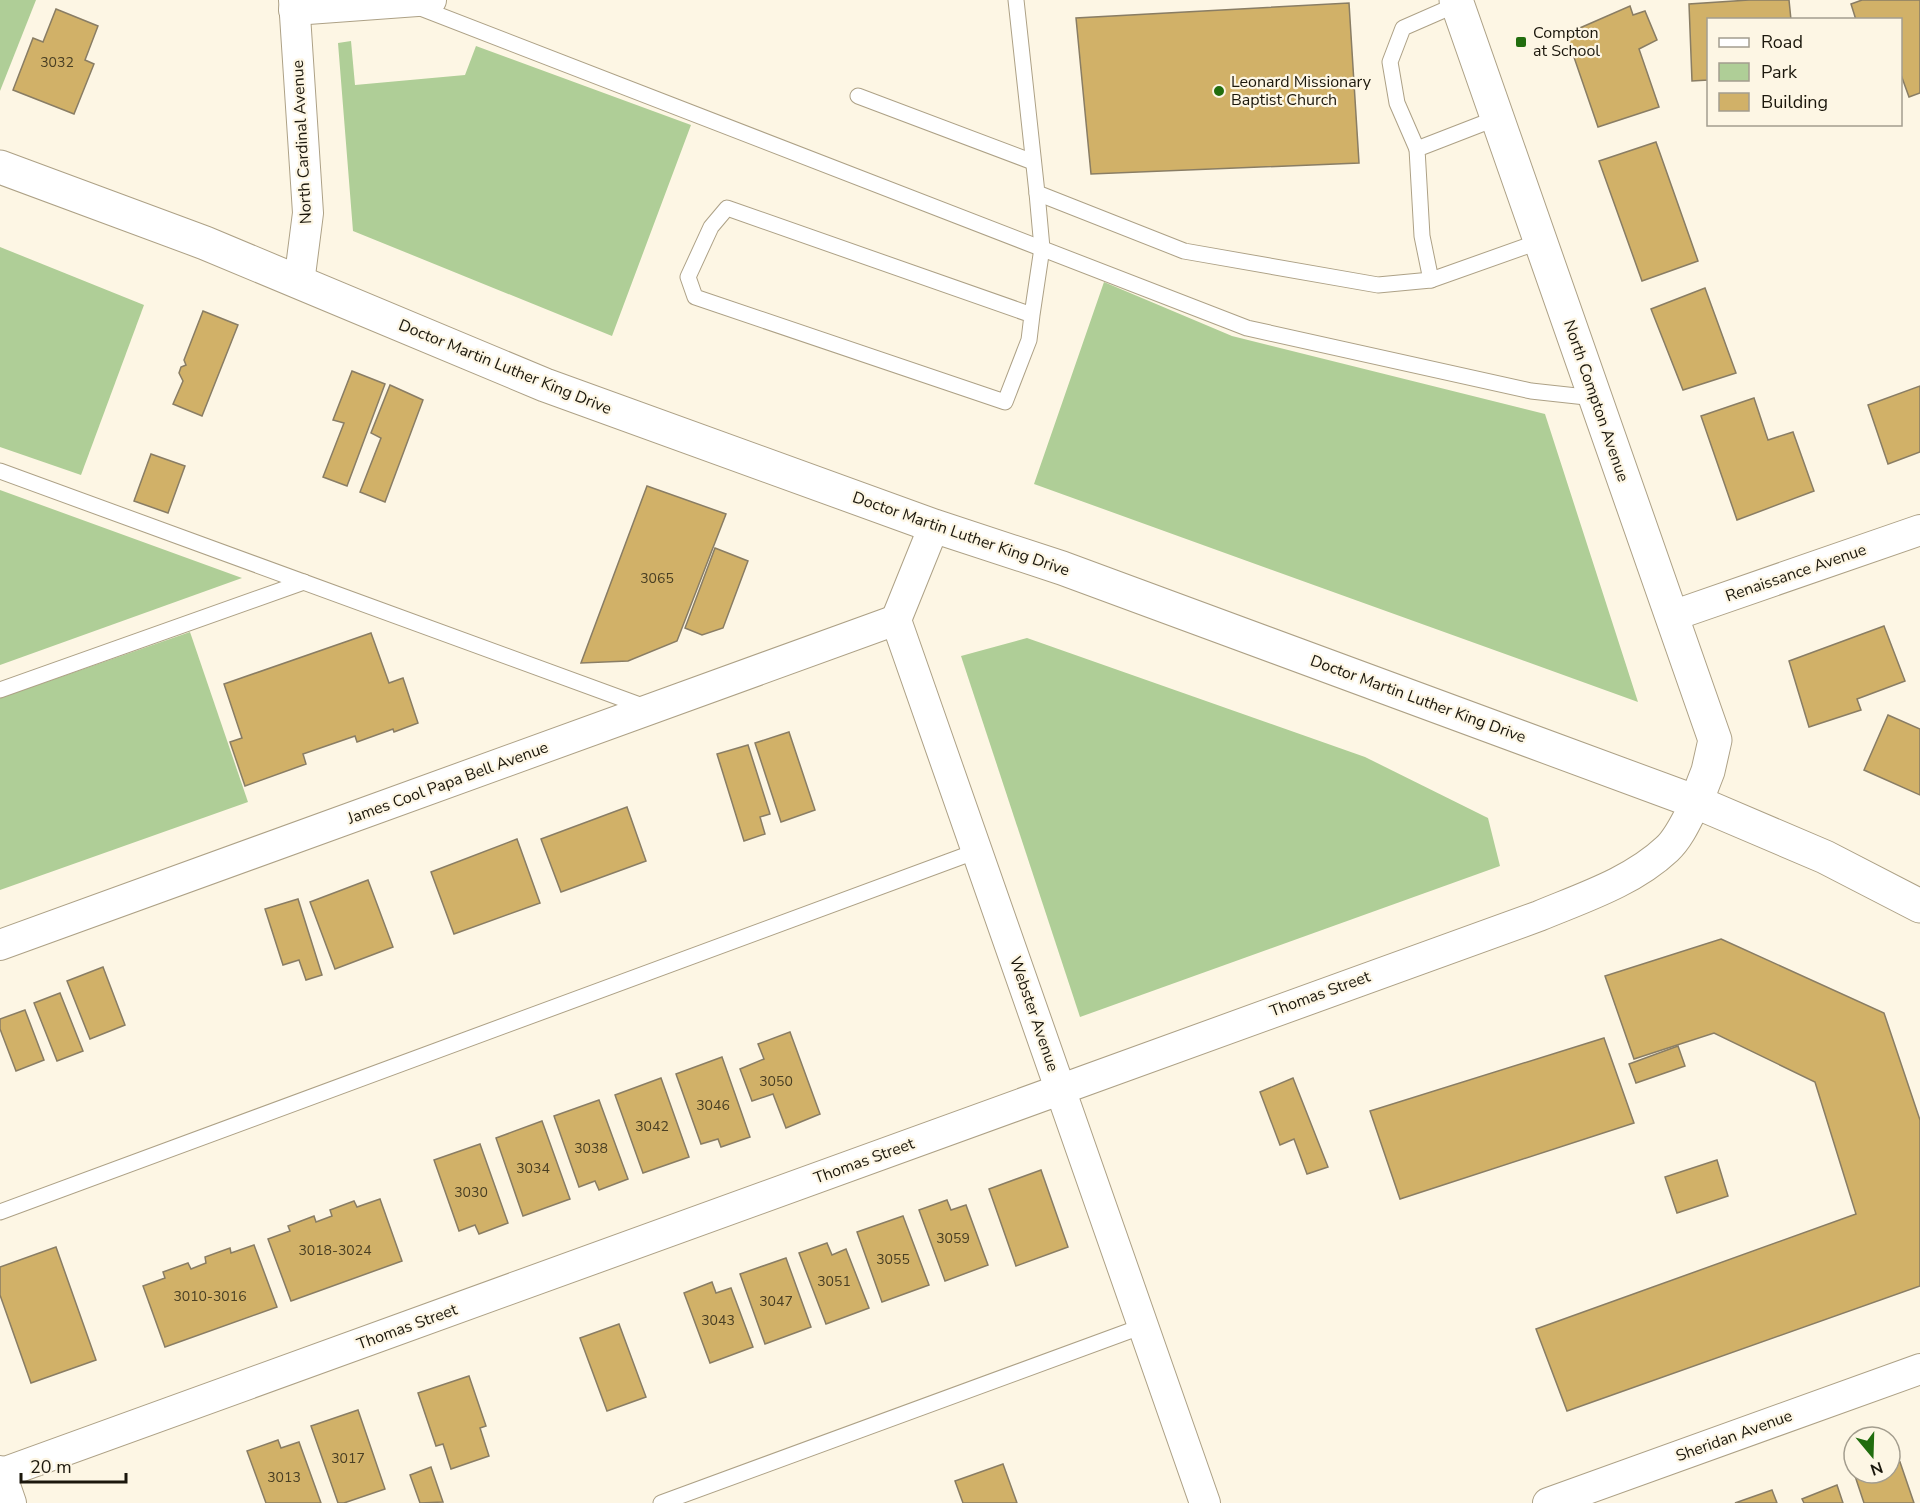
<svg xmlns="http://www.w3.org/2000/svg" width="1920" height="1503" font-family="'Nunito Sans',sans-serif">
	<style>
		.green { fill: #afce97 }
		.building { fill: #d1b168; stroke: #897d64; stroke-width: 1.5 }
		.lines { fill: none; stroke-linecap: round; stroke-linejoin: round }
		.lane-casing { stroke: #ada186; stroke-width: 17 }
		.street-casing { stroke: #ada186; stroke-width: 32 }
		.secondary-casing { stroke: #ada186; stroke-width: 35 }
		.lane { stroke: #fff; stroke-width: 15 }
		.street { stroke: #fff; stroke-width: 30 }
		.secondary { stroke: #fff; stroke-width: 33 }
		.poi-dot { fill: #216d0e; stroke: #fdf6e4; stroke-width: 2 }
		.labels { text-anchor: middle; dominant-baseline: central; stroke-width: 4.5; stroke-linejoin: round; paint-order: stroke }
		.number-label { font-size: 14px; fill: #483e23 }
		.poi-label { font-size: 16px; fill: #1b170c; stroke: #fdf6e4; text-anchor: start }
		.street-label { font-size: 16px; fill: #1b170c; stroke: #fdf6e4 }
	</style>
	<rect width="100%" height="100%" fill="#fdf6e4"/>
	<g class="green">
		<path d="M0,0h36l-36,91z"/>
		<path d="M351,41l4,44 110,-10 11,-29 215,79 -79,211 -259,-105 -15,-188z"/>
		<path d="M0,247l144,58 -63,170 -81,-28z"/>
		<path d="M1104,282l128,54 313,78 93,288 -604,-218z"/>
		<path d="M0,490l242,88 -242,87z"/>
		<path d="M190,632l58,170 -248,88v-192z"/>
		<path d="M1027,638l338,119 123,61 12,48 -420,151 -119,-361z"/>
	</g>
	<g class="building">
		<path d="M1749,0h40l2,20h-83v60l-16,1 -3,-77z"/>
		<path d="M1862,0h58v93l-11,4 -9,-25v-52h-44l-5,-16z"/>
		<path d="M1349,3l10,160 -268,11 -15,-156z"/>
		<path d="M1630,6l3,9 12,-4 12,29 -18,9 20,58 -61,20 -32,-93z"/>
		<path d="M56,9l42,17 -13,34 9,4 -20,50 -61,-24 20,-52 10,4z"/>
		<path d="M1656,142l42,119 -56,20 -43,-120z"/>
		<path d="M1705,288l31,85 -53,17 -32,-81z"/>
		<path d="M203,311l35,14 -36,91 -29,-12 10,-23 -4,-8 2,-6 5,-2 -2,-5z"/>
		<path d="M352,371l33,13 -38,102 -24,-9 21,-54 -11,-3z"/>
		<path d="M390,385l33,15 -38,102 -25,-10 21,-54 -10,-5z"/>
		<path d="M1920,386v66l-32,12 -20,-59z"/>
		<path d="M1754,398l14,42 25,-8 21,59 -77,29 -36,-104z"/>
		<path d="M151,454l34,12 -17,47 -34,-12z"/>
		<path d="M647,486l79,28 -49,127 -49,20 -47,2z"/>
		<path d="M715,548l33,13 -25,67 -21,7 -17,-7z"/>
		<path d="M1884,626l21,55 -48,18 4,11 -52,17 -20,-66z"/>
		<path d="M371,633l18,50 14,-5 15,45 -24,9 -1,-3 -36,13 -2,-6 -52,18 3,10 -61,22 -15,-44 12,-4 -18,-54z"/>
		<path d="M1888,715l32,14v66l-56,-25z"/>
		<path d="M789,732l26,78 -34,12 -26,-79z"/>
		<path d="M748,745l22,69 -10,3 5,17 -21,7 -27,-87z"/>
		<path d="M627,807l19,54 -85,31 -20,-53z"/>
		<path d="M517,839l23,64 -86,31 -23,-62z"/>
		<path d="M368,880l25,67 -58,22 -25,-67z"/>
		<path d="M298,899l24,76 -16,5 -7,-20 -16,5 -18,-56z"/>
		<path d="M1721,939l163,74 36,107v166l-353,125 -31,-82 320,-115 -41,-132 -101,-49 -80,26 -29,-83z"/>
		<path d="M103,967l22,58 -35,14 -23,-58z"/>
		<path d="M60,993l23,58 -26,10 -23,-58z"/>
		<path d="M25,1010l19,50 -28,11 -16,-42v-10z"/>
		<path d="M790,1032l30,82 -34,14 -13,-34 -21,7 -12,-32 24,-10 -6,-15z"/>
		<path d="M1604,1038l30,85 -234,76 -30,-88z"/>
		<path d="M1678,1046l7,20 -49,17 -7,-19z"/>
		<path d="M722,1057l28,80 -29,10 -3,-8 -17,5 -25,-70z"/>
		<path d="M661,1078l28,79 -46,16 -28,-78z"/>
		<path d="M1293,1078l35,89 -21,7 -13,-35 -14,6 -20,-53z"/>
		<path d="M599,1100l29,79 -29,11 -4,-9 -16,6 -25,-71z"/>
		<path d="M542,1121l28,78 -47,17 -27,-78z"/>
		<path d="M480,1144l28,79 -29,11 -4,-9 -16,6 -25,-71z"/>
		<path d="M1717,1160l11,36 -51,17 -12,-36z"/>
		<path d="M1041,1170l27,77 -52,19 -27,-77z"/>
		<path d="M380,1199l22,62 -111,40 -23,-62 22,-8 -2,-5 26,-10 2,6 16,-6 -2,-6 24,-9 3,6z"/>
		<path d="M947,1200l4,10 15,-5 22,60 -43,16 -26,-71z"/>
		<path d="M903,1216l26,69 -47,17 -25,-70z"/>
		<path d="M827,1243l5,12 14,-6 23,59 -43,16 -27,-71z"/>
		<path d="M254,1245l23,62 -112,40 -22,-61 22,-8 -2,-6 25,-9 3,6 15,-6 -1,-6 25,-9 1,5z"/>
		<path d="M56,1247l40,113 -65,23 -31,-88v-28z"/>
		<path d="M786,1258l25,69 -46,17 -25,-70z"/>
		<path d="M712,1282l4,11 15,-5 22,59 -43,16 -26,-70z"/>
		<path d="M619,1324l27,73 -39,14 -27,-73z"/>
		<path d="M469,1376l17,50 -6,2 9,28 -38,13 -8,-25 -7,2 -18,-53z"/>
		<path d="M358,1410l27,79 -41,14h-6l-27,-77z"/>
		<path d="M278,1440l3,8 18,-6 22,61h-55l-19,-52z"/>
		<path d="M1900,1462l14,41h-50l-10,-30h36v-8z"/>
		<path d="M1003,1464l14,39h-54l-8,-22z"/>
		<path d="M431,1467l12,35 -23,1 -10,-28z"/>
		<path d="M1837,1485l6,18h-39l-2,-4z"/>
		<path d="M1772,1490l5,13h-42z"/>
	</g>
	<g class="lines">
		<g class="lane-casing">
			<g id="lane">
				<path d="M1016,0l21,193 147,58 194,34 53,-5"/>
				<path d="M418,7l829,321 284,63 64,7"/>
				<path d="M858,96l175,66"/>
				<path d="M1497,118l-80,31 5,87 9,44 110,-39"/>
				<path d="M1417,149l-20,-46 -7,-41 13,-34 55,-24"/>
				<path d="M1032,315l-305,-107 -16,19 -23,50 7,20 310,105 24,-62 3,-25 10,-67 -5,-55"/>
				<path d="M0,471l648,237"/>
				<path d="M0,690l304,-108"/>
				<path d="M0,1212l977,-361"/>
				<path d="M661,1503l482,-177"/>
			</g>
		</g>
		<g class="street-casing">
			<g id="street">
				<path d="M294,0l14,213 -9,70"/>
				<path d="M294,10l137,-10"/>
				<path d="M934,526l-38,94 309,883"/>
				<path d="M1672,616l248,-86"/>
				<path d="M0,945l896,-325"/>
				<path d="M0,1471l11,32"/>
				<path d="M0,1474l1539,-558c43,-18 93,-34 128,-67 13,-12 21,-32 29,-47"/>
				<path d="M1548,1503l372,-134"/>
			</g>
		</g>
		<g class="secondary-casing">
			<g id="secondary">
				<path d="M1456,0l259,740 -7,31 -12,31"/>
				<path d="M0,167l205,76 340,142 389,141 128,42 634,234 129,55 95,49"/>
			</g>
		</g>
		<use href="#lane" class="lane"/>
		<use href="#street" class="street"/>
		<use href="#secondary" class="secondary"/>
	</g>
	<g class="poi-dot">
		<rect x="1515" y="36" width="12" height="12" rx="3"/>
		<circle cx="1219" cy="91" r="6"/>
	</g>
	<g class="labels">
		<g class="number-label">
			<text x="57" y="62">3032</text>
			<text x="657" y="578">3065</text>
			<text x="776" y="1081">3050</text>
			<text x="713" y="1105">3046</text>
			<text x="652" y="1126">3042</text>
			<text x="591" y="1148">3038</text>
			<text x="533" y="1168">3034</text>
			<text x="471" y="1192">3030</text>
			<text x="953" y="1238">3059</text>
			<text x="335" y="1250">3018-3024</text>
			<text x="893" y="1259">3055</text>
			<text x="834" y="1281">3051</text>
			<text x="210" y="1296">3010-3016</text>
			<text x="776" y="1301">3047</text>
			<text x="718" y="1320">3043</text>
			<text x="348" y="1458">3017</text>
			<text x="284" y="1477">3013</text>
		</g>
		<g class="poi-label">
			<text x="1533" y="33">Compton<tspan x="1533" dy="18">at School</tspan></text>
			<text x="1231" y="82">Leonard Missionary<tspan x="1231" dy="18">Baptist Church</tspan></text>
		</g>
		<g class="street-label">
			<text transform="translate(302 142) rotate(-93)">North Cardinal Avenue</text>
			<text transform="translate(505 367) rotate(22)">Doctor Martin Luther King Drive</text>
			<text transform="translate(1596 401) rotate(71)">North Compton Avenue</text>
			<text transform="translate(961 534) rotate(19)">Doctor Martin Luther King Drive</text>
			<text transform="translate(1796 573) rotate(-19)">Renaissance Avenue</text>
			<text transform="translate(1418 699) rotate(20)">Doctor Martin Luther King Drive</text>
			<text transform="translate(448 783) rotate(-20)">James Cool Papa Bell Avenue</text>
			<text transform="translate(1320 994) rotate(-20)">Thomas Street</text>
			<text transform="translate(1034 1014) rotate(71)">Webster Avenue</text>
			<text transform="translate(864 1161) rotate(-20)">Thomas Street</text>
			<text transform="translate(407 1327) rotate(-20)">Thomas Street</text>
			<text transform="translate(1734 1436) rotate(-20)">Sheridan Avenue</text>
		</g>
	</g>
	<rect x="1707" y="18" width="195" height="108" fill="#fdf6e4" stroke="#a39d8e" stroke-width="1.5"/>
	<rect x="1719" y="38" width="30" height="9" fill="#ffffff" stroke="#a39d8e" stroke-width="1.5"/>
	<text x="1761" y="48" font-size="18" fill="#1b170c">Road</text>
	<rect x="1719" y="63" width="30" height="18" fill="#afce97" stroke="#a39d8e" stroke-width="1.5"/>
	<text x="1761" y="78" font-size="18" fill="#1b170c">Park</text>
	<rect x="1719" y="93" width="30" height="18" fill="#d1b168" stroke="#a39d8e" stroke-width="1.5"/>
	<text x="1761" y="108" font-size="18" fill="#1b170c">Building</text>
	<g transform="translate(1872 1455) rotate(161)"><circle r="28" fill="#fdf6e4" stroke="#a39d8e" stroke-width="1.5"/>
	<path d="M0-4.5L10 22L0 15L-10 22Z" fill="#216d0e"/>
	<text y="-9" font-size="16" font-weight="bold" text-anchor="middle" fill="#1b170c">N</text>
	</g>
	<path d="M21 1473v9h105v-9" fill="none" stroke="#1b170c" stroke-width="3"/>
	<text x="30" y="1473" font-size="18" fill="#1b170c" stroke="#fdf6e4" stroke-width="4.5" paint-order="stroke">20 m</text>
</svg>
